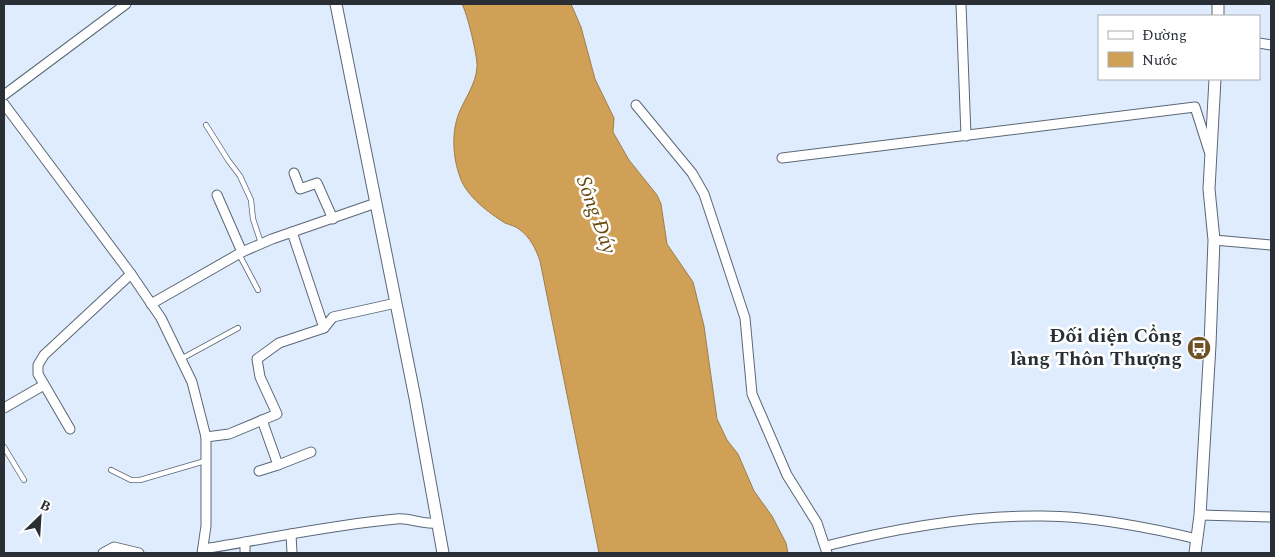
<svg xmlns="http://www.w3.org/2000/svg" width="1275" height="557" font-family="Spectral,serif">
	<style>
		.water { fill: #cfa055; stroke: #9e7e4c }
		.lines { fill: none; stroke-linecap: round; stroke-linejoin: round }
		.lane-casing { stroke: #5b6776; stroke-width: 6 }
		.street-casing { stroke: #5b6776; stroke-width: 11 }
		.secondary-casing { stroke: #5b6776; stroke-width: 13 }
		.lane { stroke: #fff; stroke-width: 4.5 }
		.street { stroke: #fff; stroke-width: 9 }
		.secondary { stroke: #fff; stroke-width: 11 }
		.labels { text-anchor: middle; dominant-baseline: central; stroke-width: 5; stroke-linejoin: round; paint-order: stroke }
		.poi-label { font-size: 20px; font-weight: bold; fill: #2a2f36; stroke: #fff; text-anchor: end }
		.water-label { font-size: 21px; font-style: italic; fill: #69490d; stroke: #fff }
	</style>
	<rect width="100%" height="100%" fill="#dfecfe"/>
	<path class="water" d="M462,4h109l10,23 14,52 19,39 -1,14 16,28 28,35 4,9 6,40 26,38 11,44 13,93 10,21 11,14 16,37 18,25 14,27 2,10h-189l-59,-292c-4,-12 -10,-24 -21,-32 -4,-3 -9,-4 -14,-6 -16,-10 -39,-27 -45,-46 -7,-19 -9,-44 -1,-64 6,-15 17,-29 18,-46 1,-10 -10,-54 -15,-63z"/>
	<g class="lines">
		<g class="lane-casing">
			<g id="lane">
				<path d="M206,125l22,35 12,16 11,24 2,19 8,24"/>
				<path d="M239,254l19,36"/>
				<path d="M181,359l57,-31"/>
				<path d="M4,447l20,33"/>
				<path d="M111,470l20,10h9l65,-19"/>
			</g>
		</g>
		<g class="street-casing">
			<g id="street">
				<path d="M961,4l5,132"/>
				<path d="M1259,43l12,2"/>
				<path d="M4,95l122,-91"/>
				<path d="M4,104l127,170 30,44 31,64 14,55v89l-4,27"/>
				<path d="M636,105l56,68 12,21 41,124 7,76 35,81 30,48 10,30"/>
				<path d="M782,158l413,-51 14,44"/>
				<path d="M294,173l6,16 17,-6 16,36"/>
				<path d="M217,195l25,57"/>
				<path d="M292,232l32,96"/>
				<path d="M1214,240l57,5"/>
				<path d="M151,304l91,-52 30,-13 104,-36"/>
				<path d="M4,408l40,-23"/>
				<path d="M70,429l-32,-55v-9l6,-10 87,-81"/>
				<path d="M206,437l23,-3 48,-20 -17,-37 -3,-18 22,-16 45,-15 9,-11 63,-14"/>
				<path d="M278,465l33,-13"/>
				<path d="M259,471l19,-6 -16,-45"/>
				<path d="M1200,515l71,2"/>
				<path d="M291,534l1,19"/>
				<path d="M245,542v11"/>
				<path d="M826,546c71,-18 144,-31 217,-30 46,0 109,12 154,23"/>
				<path d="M203,549c64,-10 128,-24 193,-30 14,-2 25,6 41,4"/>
				<path d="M103,553l11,-6 25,6"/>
			</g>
		</g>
		<g class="secondary-casing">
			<g id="secondary">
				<path d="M336,4l79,394 28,155"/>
				<path d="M1218,16v-12"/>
				<path d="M1195,553l5,-38 10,-170 4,-105 -5,-51 6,-110"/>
			</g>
		</g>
		<use href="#lane" class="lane"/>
		<use href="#street" class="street"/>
		<use href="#secondary" class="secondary"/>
	</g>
	<defs>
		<g id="bus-disc" transform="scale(1.25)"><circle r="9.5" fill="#6e5225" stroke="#fff"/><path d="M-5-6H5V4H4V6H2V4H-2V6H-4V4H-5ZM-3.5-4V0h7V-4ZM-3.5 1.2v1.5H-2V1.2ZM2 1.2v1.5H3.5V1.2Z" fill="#fff"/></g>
	</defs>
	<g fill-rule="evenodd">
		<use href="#bus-disc" x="1199" y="348"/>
	</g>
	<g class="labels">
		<g class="poi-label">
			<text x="1182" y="336">Đối diện Cổng<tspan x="1182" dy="23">làng Thôn Thượng</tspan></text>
		</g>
		<g class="water-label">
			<text transform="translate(596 215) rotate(70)">Sông Đáy</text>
		</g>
	</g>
	<rect width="1275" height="557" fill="none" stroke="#2a2f36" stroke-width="10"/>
	<rect x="1098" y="15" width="162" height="65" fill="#ffffff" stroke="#aaacaf"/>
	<rect x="1108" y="31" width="25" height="8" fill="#ffffff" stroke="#aaacaf"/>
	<text x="1142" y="40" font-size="15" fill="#2a2f36">Đường</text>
	<rect x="1108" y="52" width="25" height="15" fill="#cfa055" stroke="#aaacaf"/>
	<text x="1142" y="65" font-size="15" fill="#2a2f36">Nước</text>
	<g transform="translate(40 517) rotate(25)" stroke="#ffffff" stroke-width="4" paint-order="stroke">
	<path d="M0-4L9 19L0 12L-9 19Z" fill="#2a2f36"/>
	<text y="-8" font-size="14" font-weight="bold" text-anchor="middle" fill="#2a2f36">B</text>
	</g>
</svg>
